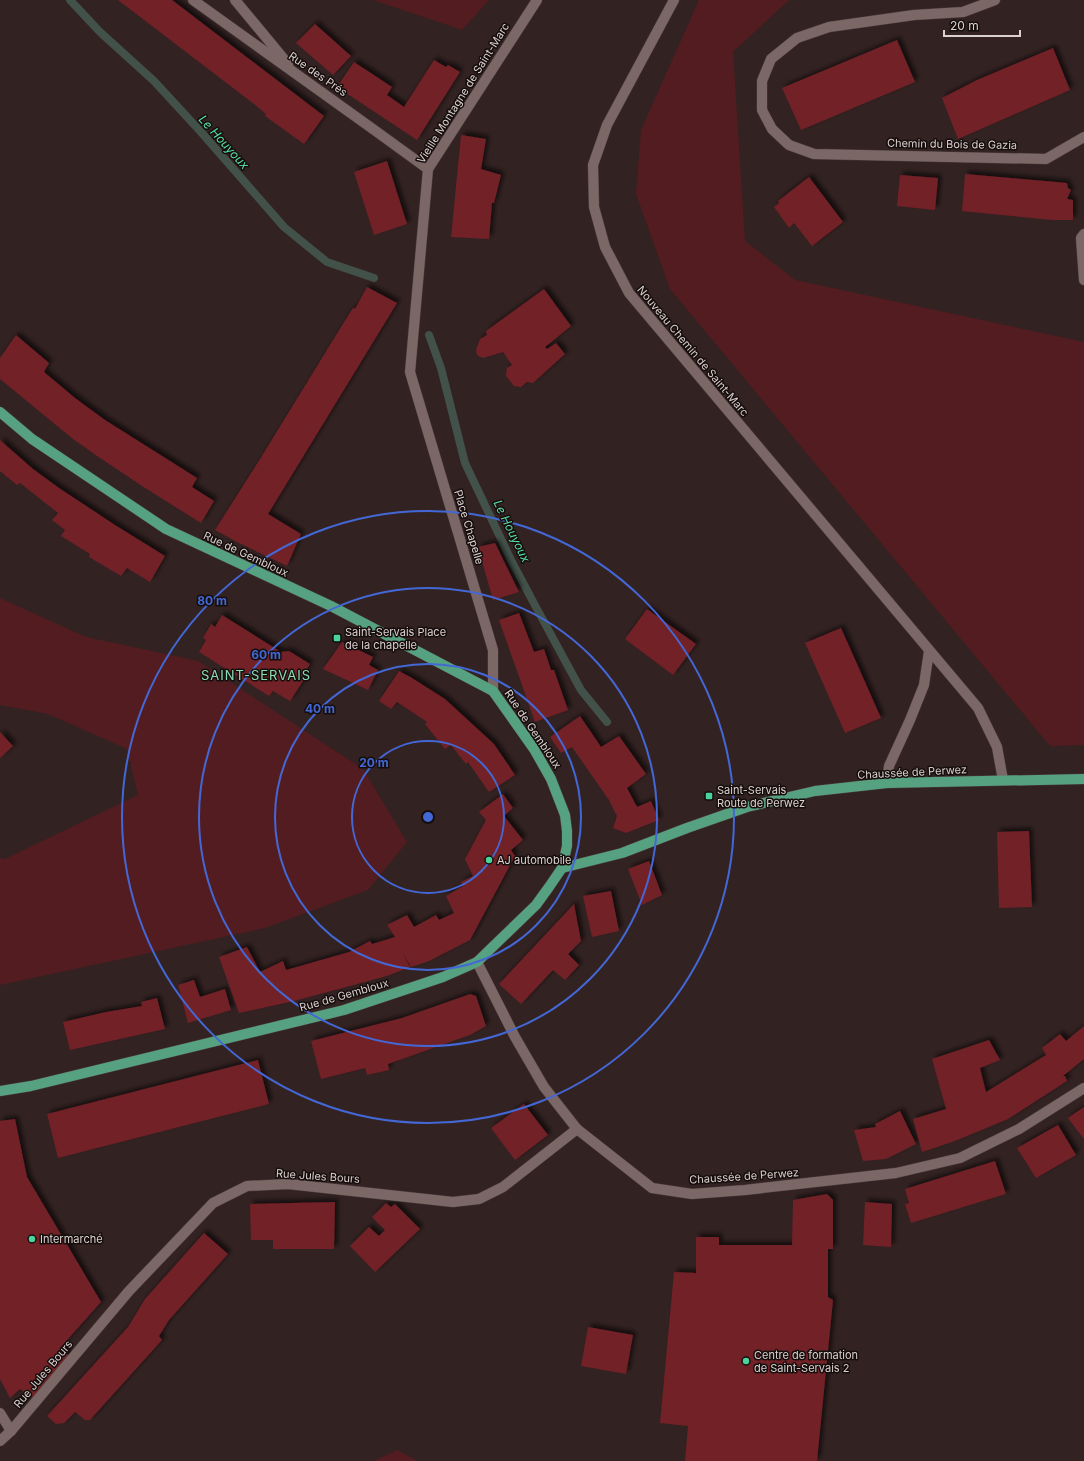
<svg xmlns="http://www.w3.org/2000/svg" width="1084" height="1461" font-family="Inter,sans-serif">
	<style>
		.green { fill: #531c20 }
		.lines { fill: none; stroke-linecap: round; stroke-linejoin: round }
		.stream { stroke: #425149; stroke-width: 8 }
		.building { fill: #722027; filter: url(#shadow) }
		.minor-casing { stroke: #4c3e3e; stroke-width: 11 }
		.major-casing { stroke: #4c3e3e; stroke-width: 11 }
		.minor { stroke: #7b6766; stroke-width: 10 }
		.major { stroke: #56a280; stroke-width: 10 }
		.ring { fill: none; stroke: #4368d6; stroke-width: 2 }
		.poi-dot { fill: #4ad49c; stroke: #150e0d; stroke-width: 1.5 }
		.labels { text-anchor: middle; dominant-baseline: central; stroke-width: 3; stroke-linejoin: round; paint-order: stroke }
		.street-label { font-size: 11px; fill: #dcd0d0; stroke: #150e0d }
		.poi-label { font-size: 11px; fill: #dcd0d0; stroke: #150e0d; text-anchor: start }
		.water-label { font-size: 12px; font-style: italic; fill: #59e1a8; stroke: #150e0d }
		.quarter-label { font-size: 13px; letter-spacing: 1px; fill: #8adeb6; stroke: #150e0d }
		.centre { fill: #4368d6; stroke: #150e0d; stroke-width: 2 }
		.ring-label { font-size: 12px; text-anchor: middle; font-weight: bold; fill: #4368d6; stroke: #150e0d; stroke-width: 3; stroke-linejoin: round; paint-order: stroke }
	</style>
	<defs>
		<filter id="shadow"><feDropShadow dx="3.5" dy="-3.5" stdDeviation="2" flood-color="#0009"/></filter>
	</defs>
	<rect width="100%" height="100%" fill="#322"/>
	<g class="green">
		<path d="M373,0h116l-27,30z"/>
		<path d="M699,0h90l-56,52 12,189 50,39 289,62v403l-34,1 -380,-457 -34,-95 5,-64z"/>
		<path d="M0,598l86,39 112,24 165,108 44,73 -39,48 -103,38 -265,57v-127l5,1 133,-64 -11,-46 -79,-35 -48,-9z"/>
		<path d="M397,1450l21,11h-44z"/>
	</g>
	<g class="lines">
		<g class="stream">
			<path d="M70,0l30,32 54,49 47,51 83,95 43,35 47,16"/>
			<path d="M429,335l12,33 24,95 46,97 26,49 44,81 26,32"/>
		</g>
	</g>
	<g class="building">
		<path d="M118,0h54l152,116 -20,28 -39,-28 1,-2 -12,-10z"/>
		<path d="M315,24l36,32 -18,19 -37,-32z"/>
		<path d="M897,40l18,42 -114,48 -19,-42z"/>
		<path d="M1053,48l17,42 -112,49 -16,-41 35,-18z"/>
		<path d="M434,60l12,7 2,-2 12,7 -43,68 -80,-53 17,-25 38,25 -5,8 17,12z"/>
		<path d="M461,135l25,4 -5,30 20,6 -7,28h-2l-3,36 -38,-2z"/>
		<path d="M387,161l20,63 -33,11 -20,-63z"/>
		<path d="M965,174l102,9 1,5 3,2 -4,9 6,1v20h-21l-90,-9z"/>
		<path d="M900,175l38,3 -3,32 -38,-4z"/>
		<path d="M809,177l34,45 -31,24 -18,-23 -5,5 -15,-21 5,-4 -1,-2z"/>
		<path d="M367,287l30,16 -129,211 33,20 -14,32 -50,-24 -22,-12 45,-71 81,-132 12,-19 2,1z"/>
		<path d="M544,289l27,37 -26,21 2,2 9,-6 9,11 -32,29 -6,-1 -6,5 -7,-1 -8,-10 1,-8 5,-3 -9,-13 -20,6 -6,-3 -1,-5 4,-11 7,-4 -1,-4z"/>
		<path d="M16,335l33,28 -5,9 31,26 30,22 92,58 -5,9 22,14 -13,22 -59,-37 -42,-28 -27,-19 -73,-60v-21z"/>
		<path d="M0,440l33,29 26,19 56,37 50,31 -15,26 -23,-14 -6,8 -32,-19 1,-3 -29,-18 4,-6 -13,-10 6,-7 -38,-30 -3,2 -17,-14z"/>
		<path d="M495,543l24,49 -26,8 -15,-53z"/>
		<path d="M647,609l49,35 -23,31 -48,-36z"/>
		<path d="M519,613l15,39 10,-3 7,21h3l14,40 -33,12 -36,-102z"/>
		<path d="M222,615l59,37 8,-1 21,13 -7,12 2,2 -15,23 -17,-10 -4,5 -70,-44 7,-12 -3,-2 8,-14 4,3z"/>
		<path d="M841,628l40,90 -36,15 -40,-90z"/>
		<path d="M342,642l31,15 -4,8 9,5 -10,20 -45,-21z"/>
		<path d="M399,671l13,7 33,21 49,45 21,31 -26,17 -21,-30 -2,2 -15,-19 -6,4 -20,-25 2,-2 -30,-20 -6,7 -12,-8z"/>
		<path d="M580,716l21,31 18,-11 27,38 -19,14 10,19 14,-6 8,19 -33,13 -13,-5 4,-12 -8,-16 -37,-53 -11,6 -11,-16z"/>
		<path d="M0,732l13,14 -13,12z"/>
		<path d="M503,794l10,14 -9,8 19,24 -12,10 4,6 -45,84 -41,21 -18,6 -8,-14 7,14 -23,9 -93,25 -55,12 -20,-56 28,-10 13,25 23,-11 3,9 63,-18 21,-11 2,3 23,-7 -8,-12 20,-10 7,12 22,-12 3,5 15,-7 -8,-17 17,-10 -2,-4 12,-6 -8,-17 21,-39 -7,-8z"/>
		<path d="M1029,831l3,76 -33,1 -2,-76z"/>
		<path d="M649,861l13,34 -20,10 -14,-36z"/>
		<path d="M611,891l8,40 -27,6 -9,-41z"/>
		<path d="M574,904l7,37 -13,13 11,11 -14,15 -12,-10 -32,34 -22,-20z"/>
		<path d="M194,980l6,17 25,-8 6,21 -43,13 -10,-38z"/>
		<path d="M470,994l6,2 10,30 -16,9 -82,29 1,6 -22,5 -2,-7 -44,11 -10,-38 91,-23z"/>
		<path d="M157,998l8,31 -95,21 -7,-28 43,-10 36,-6 -1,-4z"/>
		<path d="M1084,1026v33l-21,17h2l2,5 -59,38 -53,22 -33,11 -9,-33 33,-10 -14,-50 57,-19 11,20 -20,8 6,24 60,-37 -4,-7 18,-14 6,7z"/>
		<path d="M258,1060l11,44 -211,54 -11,-44z"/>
		<path d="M524,1104l24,31 -33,25 -24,-32z"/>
		<path d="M1084,1107v32l-16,-21z"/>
		<path d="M900,1111l16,33 -30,15 -23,2 -9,-31 22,-3 -1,-3z"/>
		<path d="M15,1119l12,58 74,125 -41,46 10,8 -37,42 -13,-9 -10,9 -10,-19v-258z"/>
		<path d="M1058,1125l18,30 -40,23 -19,-30z"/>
		<path d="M995,1161l11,33 -95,29 -6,-19 4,-1 -4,-14z"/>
		<path d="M827,1194l6,6v49h-5v48l5,3 -16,161h-132l3,-35 -28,-3 14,-151 22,1v-36h23v8h73l1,-45z"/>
		<path d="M335,1202l-1,47h-61v-9h-22l-1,-36z"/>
		<path d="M865,1202l27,2 -1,43 -28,-2z"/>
		<path d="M386,1203l5,4 4,-3 25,25 -45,43 -25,-26 19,-19 10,9 6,-6 -13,-13z"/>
		<path d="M204,1233l24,21 -59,66 -10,16 3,4 -72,80h-5l-10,-8 -11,11 -8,1 -9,-8 81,-89 17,-28z"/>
		<path d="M588,1327l45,8 -7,39 -45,-8z"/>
	</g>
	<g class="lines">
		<g class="minor-casing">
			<g id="minor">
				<path d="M193,0c78,56 157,112 235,169"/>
				<path d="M235,0l53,64"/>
				<path d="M674,0l-67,125 -14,40 1,42 11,40 24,46 349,415 19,39 6,33"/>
				<path d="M995,0l-32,12 -49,3 -85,12 -32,11 -26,21 -9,22v29l10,19 17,16 25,9 232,5 38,-22"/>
				<path d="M1084,234l-3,4 3,42"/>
				<path d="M493,691v-41l-83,-278 18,-203 109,-169"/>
				<path d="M887,783l2,-17 21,-46 14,-35 5,-34"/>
				<path d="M477,962l38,75 29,50 33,42 75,59 40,6 53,-4 151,-17 64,-15 59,-29 65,-41"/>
				<path d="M0,1413l11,18"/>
				<path d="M0,1441l11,-10 118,-140 84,-88 34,-17 41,-2 165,18 26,-3 24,-12 74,-58"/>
			</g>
		</g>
		<g class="major-casing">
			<g id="major">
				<path d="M0,412l32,27 134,90 165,77 162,85 41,58 17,30 14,36 2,16v15l-5,22 -13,19 -13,18 -59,57 -34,15 -99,33 -313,76 -31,5"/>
				<path d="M562,868l60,-15 65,-25 60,-21 68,-16 72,-8 197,-4"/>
			</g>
		</g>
		<use href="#minor" class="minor"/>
		<use href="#major" class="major"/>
	</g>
	<g class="ring">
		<circle cx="428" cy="817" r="76"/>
		<circle cx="428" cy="817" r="153"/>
		<circle cx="428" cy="817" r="229"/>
		<circle cx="428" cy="817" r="306"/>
	</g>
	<g class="poi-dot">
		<rect x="333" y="634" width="8" height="8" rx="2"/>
		<rect x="705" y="792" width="8" height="8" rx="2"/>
		<circle cx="489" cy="860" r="4"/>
		<circle cx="32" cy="1239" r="4"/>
		<circle cx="746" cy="1361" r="4"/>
	</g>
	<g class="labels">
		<g class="street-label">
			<text transform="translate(318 74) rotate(35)">Rue des Prés</text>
			<text transform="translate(463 93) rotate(-58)">Vieille Montagne de Saint-Marc</text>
			<text transform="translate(952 144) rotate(1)">Chemin du Bois de Gazia</text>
			<text transform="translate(693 351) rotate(50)">Nouveau Chemin de Saint-Marc</text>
			<text transform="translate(469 527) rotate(73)">Place Chapelle</text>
			<text transform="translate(246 554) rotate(25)">Rue de Gembloux</text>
			<text transform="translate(533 729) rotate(56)">Rue de Gembloux</text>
			<text transform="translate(912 772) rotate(-3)">Chaussée de Perwez</text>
			<text transform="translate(344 995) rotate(-16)">Rue de Gembloux</text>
			<text transform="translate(318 1176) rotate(4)">Rue Jules Bours</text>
			<text transform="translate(744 1176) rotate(-4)">Chaussée de Perwez</text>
			<text transform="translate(43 1374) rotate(-50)">Rue Jules Bours</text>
		</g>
		<g class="poi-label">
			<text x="345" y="632">Saint-Servais Place<tspan x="345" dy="13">de la chapelle</tspan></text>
			<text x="717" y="790">Saint-Servais<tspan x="717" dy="13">Route de Perwez</tspan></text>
			<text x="497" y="860">AJ automobile</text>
			<text x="40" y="1239">Intermarché</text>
			<text x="754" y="1355">Centre de formation<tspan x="754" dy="13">de Saint-Servais 2</tspan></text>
		</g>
		<g class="water-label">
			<text transform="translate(224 142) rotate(48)">Le Houyoux</text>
			<text transform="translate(512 531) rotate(64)">Le Houyoux</text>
		</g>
		<g class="quarter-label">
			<text x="256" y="675">SAINT-SERVAIS</text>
		</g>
	</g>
	<circle cx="428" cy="817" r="6" class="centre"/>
	<g class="ring-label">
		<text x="212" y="605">80 m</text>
		<text x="266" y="659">60 m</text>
		<text x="320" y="713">40 m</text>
		<text x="374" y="767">20 m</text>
	</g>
	<path d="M944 30v6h76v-6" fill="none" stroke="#dcd0d0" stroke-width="2"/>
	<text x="950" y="30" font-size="12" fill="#dcd0d0" stroke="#150e0d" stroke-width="3" paint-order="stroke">20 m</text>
</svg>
